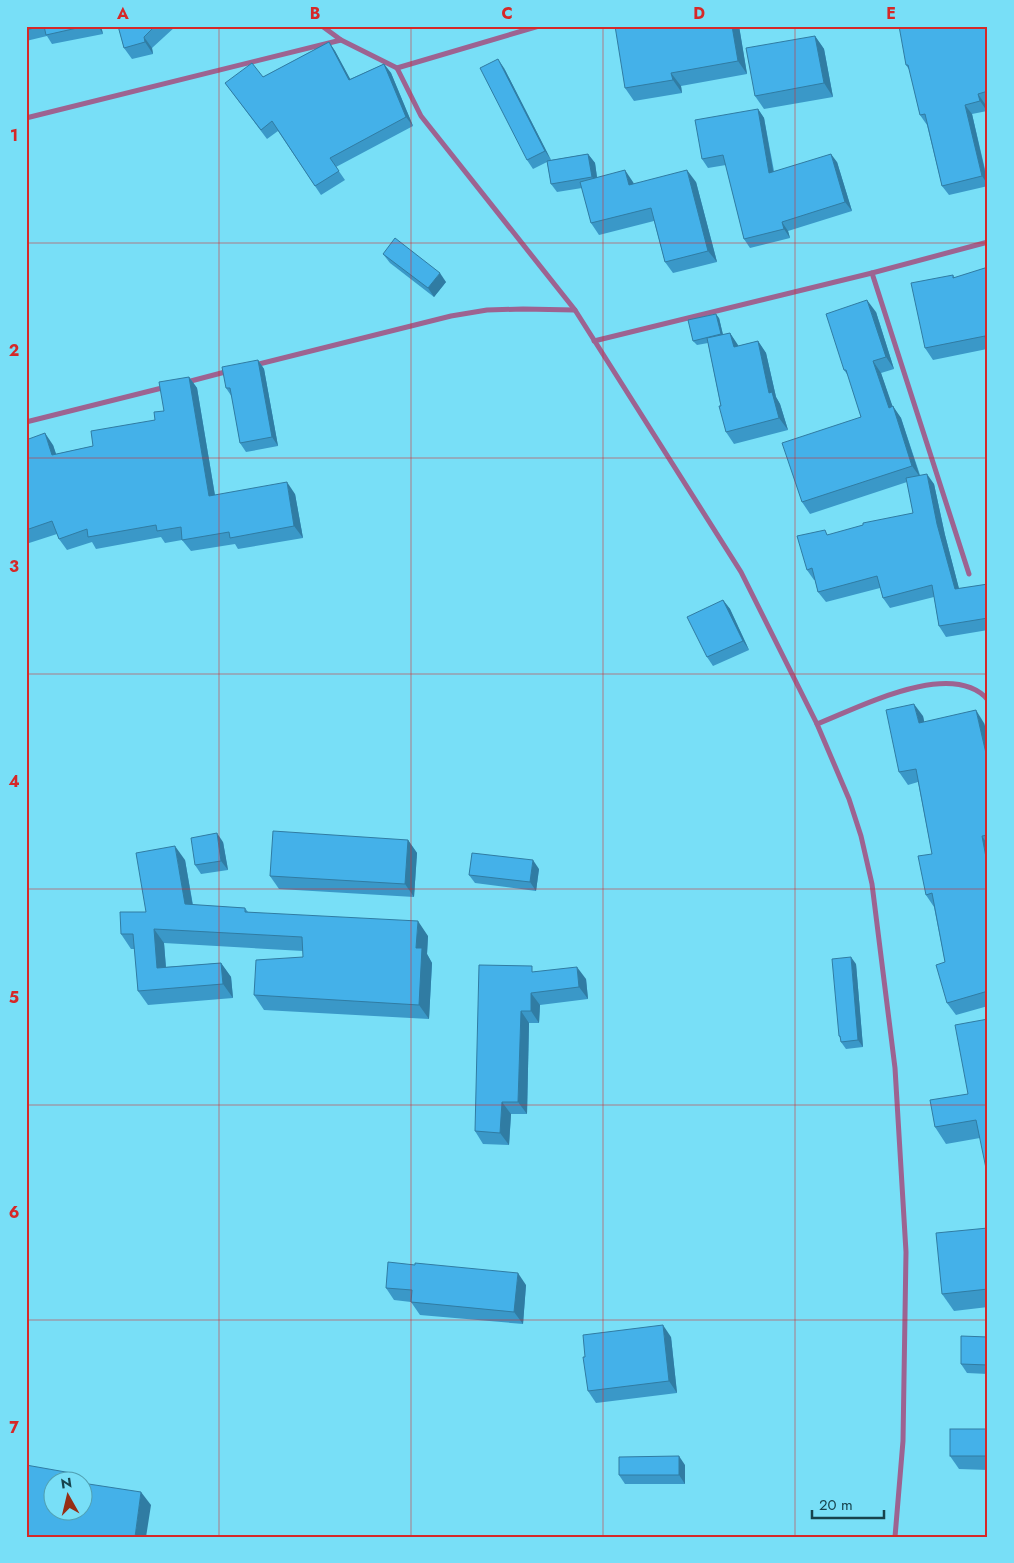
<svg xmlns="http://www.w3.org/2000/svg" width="1014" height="1563" font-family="Jost,sans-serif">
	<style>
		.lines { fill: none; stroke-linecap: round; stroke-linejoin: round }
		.street { stroke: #9d6391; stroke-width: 5 }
		.wall { fill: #3a98c8 }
		.shaded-wall { fill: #307ca3 }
		.building { fill: #44b1e9; stroke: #307ca3 }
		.grid { fill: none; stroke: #d62828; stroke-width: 1; stroke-opacity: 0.55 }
		.neatline { fill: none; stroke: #d62828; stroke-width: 2 }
		.grid-label { font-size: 16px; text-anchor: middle; font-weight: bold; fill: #d62828 }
	</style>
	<rect width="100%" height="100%" fill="#78dff7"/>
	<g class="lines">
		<g class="street">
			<path d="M322,26l19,14 56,28 24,48 154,194 166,262 76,152 32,75 12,37 11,48 23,184 11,184 -3,189 -8,96"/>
			<path d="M397,68l142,-42"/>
			<path d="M26,118l315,-78"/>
			<path d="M872,273l97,301"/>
			<path d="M594,341l278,-68 116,-31"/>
			<path d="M255,365l196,-49 36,-6 36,-1 52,1"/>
			<path d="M187,382l42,-11"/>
			<path d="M26,422l140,-35"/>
			<path d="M817,724c41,-16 135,-66 171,-24"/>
		</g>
	</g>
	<g class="wall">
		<path d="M26,26h75l2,8 -51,10 -5,-8 -21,5z"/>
		<path d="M118,26h58l-24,22 1,6 -21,5 -8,-11z"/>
		<path d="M739,26l8,48 -66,12 1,7 -48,8 -9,-13z"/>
		<path d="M988,26v77l-3,1 2,7 -15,3 16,68v4l-39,9 -7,-9 -15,-61 -7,-10 -10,-44 -4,-6z"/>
		<path d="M815,36l9,13 9,48 -69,12 -9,-13z"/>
		<path d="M329,42l6,9 15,28 34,-15 7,9 22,53 -77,41 9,13 -24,15 -43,-64 -11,8 -42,-56 38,-6z"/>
		<path d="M504,68l47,92 37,-6 7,9 2,14 36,5 1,2 62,-2 21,80 -44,11 -8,-11 -11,-41 -55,14 -8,-12 -9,-35 -25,4 -6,-8 -4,-22 -14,7 -6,-9z"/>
		<path d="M758,109l6,9 10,53 63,-9 15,49 -64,20 2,7 -40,10 -6,-9 -18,-74 -18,3 -6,-9z"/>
		<path d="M383,254l63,28 -12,15 -44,-34z"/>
		<path d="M988,267l-1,82 -54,11 -8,-12 28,-73 2,3z"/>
		<path d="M876,312l18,57 -13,4 11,33 9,12 19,57 14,9 11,51 14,54 29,-5v46l-42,7 -7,-11 -5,-29 -44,11 -7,-10 -3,-10 -54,14 -8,-10 -3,-12h-1l-7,-10 22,-35 84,-22 -6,-31 -97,32 -8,-12 59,-85 -12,-40 -5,-7z"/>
		<path d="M719,318l4,17 7,-2 8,13 20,-5 8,12 10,44 4,7 8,26 -54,14 -8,-12 -18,-89 -11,2 -4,-4z"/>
		<path d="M258,360l6,9 14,77 -32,6 -6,-9 -8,-46 -6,-9z"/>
		<path d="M189,377l8,11 18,107 80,-1 8,44 -65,11 -3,-5 -44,7 -9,-11 -17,3 -4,-6 -65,12 -4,-7 -25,8 -8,-11 -2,-5 -31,10v-104l27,5 3,9 37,-8 62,-26 9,-9z"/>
		<path d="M723,600l7,9 19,41 -36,16 -6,-9z"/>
		<path d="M923,716l1,6 60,1 4,14v269l-32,9 -9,-12 -2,-41 -11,-55 -8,-12 6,-41 -14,-72 -10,3 -9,-13z"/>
		<path d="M408,840l9,13 -3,44 -135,-8 -9,-13z"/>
		<path d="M223,842l5,28 -27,4 -6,-9z"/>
		<path d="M185,860l8,45 52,3 3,4 180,24 -1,18 5,9 -3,56 -165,-9 -10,-15 49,-38v-6l-139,-8 2,24 55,-4 10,14 2,21 -85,7 -10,-14 -3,-42h-4l-10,-15 25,-22z"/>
		<path d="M539,869l-3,22 -61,-8 -6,-8z"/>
		<path d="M856,964l7,83 -17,2 -5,-7v-3l-2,-3z"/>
		<path d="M535,971l51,8 2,20 -48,6 -1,18h-10l-2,91h-16l-2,31 -26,-1 -8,-13z"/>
		<path d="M988,1019l-8,119 -34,6 -11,-17 33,-33z"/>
		<path d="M988,1228v79l-34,4 -12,-17z"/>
		<path d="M526,1285l-3,39 -103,-9 -9,-13 -17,-2 -8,-12z"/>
		<path d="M671,1337l6,56 -81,10 -8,-12 -3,-34z"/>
		<path d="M988,1337v37l-21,-1 -6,-9z"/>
		<path d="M988,1429v41l-29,-1 -9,-13z"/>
		<path d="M685,1465v19h-60l-6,-9z"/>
	</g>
	<g class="shaded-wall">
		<path d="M98,26h3l2,8z"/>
		<path d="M732,26h7l8,48 -9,-13z"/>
		<path d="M815,36l9,13 9,48 -9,-14z"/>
		<path d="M144,37l8,11 1,6 -8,-12z"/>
		<path d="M329,42l6,9 20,37 -6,-8z"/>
		<path d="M498,59l6,9 47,92 -6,-9z"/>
		<path d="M384,64l7,9 22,53 -7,-9z"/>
		<path d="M671,73l10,13 1,7 -9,-13z"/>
		<path d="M978,94l7,10 2,7 -7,-10z"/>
		<path d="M965,105l7,9 16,71 -6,-9z"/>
		<path d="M758,109l6,9 11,64 -6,-9z"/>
		<path d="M588,154l7,9 3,22 -6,-8z"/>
		<path d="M831,154l6,8 15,49 -7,-9z"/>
		<path d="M625,170l8,12 4,15 -8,-12z"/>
		<path d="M687,170l9,12 21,80 -9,-11z"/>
		<path d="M782,222l6,9 2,7 -6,-9z"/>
		<path d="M440,273l6,9 -12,15 -6,-9z"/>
		<path d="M867,300l9,12 18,57 -8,-12z"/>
		<path d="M716,314l3,4 5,21 -3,-5z"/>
		<path d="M730,333l8,12 4,14 -8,-12z"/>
		<path d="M758,341l8,12 10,44 4,7 8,26 -9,-12 -10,-25z"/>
		<path d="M258,360l6,9 14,77 -6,-9z"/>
		<path d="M873,361l8,12 16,46 -8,-11z"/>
		<path d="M189,377l8,11 20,120 -8,-12z"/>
		<path d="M893,406l8,12 19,59 -8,-11z"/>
		<path d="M45,433l8,12 7,21 -8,-11z"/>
		<path d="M927,474l7,10 11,51 17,65 -7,-11 -18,-65z"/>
		<path d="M287,482l8,12 8,44 -9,-12z"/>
		<path d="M723,600l7,9 19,41 -6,-9z"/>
		<path d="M914,704l9,12 4,19 -8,-12z"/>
		<path d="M976,710l8,13 4,14v25z"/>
		<path d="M217,833l6,9 5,28 -7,-9z"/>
		<path d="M982,836l6,9v23z"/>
		<path d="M408,840l9,13 -3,44 -9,-13z"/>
		<path d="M175,846l10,14 10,59 -10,-15z"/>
		<path d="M533,860l6,9 -3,22 -6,-9z"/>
		<path d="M418,921l10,15 -1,18 5,9 -3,56 -10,-14 -3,-57z"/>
		<path d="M154,929l10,14 3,39 -10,-14z"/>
		<path d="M851,957l5,7 7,83 -5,-7z"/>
		<path d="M221,963l10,14 2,21 -10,-14z"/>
		<path d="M577,967l9,12 2,20 -9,-12z"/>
		<path d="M531,993l9,12 -1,18 -8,-12z"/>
		<path d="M521,1011l8,12 -2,91 -9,-12z"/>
		<path d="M502,1102l9,12 -2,31 -9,-12z"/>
		<path d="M518,1273l8,12 -3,39 -9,-12z"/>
		<path d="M663,1325l8,12 6,56 -8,-12z"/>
		<path d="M679,1456l6,9v19l-6,-9z"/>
		<path d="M77,1474l5,6h-6z"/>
		<path d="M141,1492l10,13 -5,32h-11z"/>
	</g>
	<g class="building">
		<path d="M26,26h17l-17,4z"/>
		<path d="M44,26h42l-40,9z"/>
		<path d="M118,26h37l-11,11 1,5 -21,6z"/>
		<path d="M615,26h117l6,35 -67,12 2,7 -48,8z"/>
		<path d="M899,26h89v65l-10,3 2,7 -15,4 17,71 -40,10 -17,-72 -5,1 -12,-50h-2z"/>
		<path d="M815,36l9,47 -69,13 -9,-48z"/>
		<path d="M329,42l20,38 35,-16 22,53 -76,41 9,13 -24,15 -43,-65 -11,9 -36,-47 27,-20 11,14z"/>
		<path d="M498,59l47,92 -18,9 -47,-92z"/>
		<path d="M758,109l11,64 62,-19 14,48 -63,20 2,7 -40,10 -21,-84 -21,4 -7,-39z"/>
		<path d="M588,154l4,23 -41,7 -4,-23z"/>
		<path d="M625,170l4,15 58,-15 21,81 -43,11 -14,-54 -60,15 -11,-41z"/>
		<path d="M395,238l45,35 -12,15 -45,-34z"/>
		<path d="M988,267v85l-3,-16 -60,12 -14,-65 42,-8v3z"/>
		<path d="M867,300l19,57 -13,4 16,47 4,-2 19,60 -110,36 -20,-59 79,-26 -15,-47h-2l-18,-56z"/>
		<path d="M716,314l5,20 -28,7 -5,-21z"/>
		<path d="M730,333l4,14 24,-6 11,52 3,-1 7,26 -53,14 -7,-26h2l-14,-68z"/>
		<path d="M258,360l14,77 -32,6 -10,-55h-4l-4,-21z"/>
		<path d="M189,377l20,119 78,-14 7,44 -64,12 -1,-6 -47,8 -1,-13 -24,4 -1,-6 -68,12 -1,-8 -28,10 -7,-18 -26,9v-90l19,-7 7,22 41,-9 -2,-15 64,-11 -1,-8 10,-1 -5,-29z"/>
		<path d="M927,474l10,50 18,65 33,-5v34l-49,8 -7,-41 -49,13 -6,-22 -59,16 -6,-24 -5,2 -10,-34 28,-6 2,5 36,-10v-2l50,-10 -7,-35z"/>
		<path d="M723,600l20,41 -36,16 -20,-40z"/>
		<path d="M914,704l5,19 57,-13 12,52v73l-6,1 6,32v123l-41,12 -11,-38 9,-3 -13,-69 -6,2 -8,-39 14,-2 -16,-85 -17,3 -13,-62z"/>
		<path d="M273,831l135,9 -3,44 -135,-8z"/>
		<path d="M217,833l4,28 -26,4 -4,-27z"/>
		<path d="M175,846l10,58 60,4v4l173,9 -2,27h6l-3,57 -165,-10 2,-35 47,-3 -1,-20 -148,-8 3,39 64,-5 2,21 -85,7 -5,-57h-12l-1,-22h26l-10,-59z"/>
		<path d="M472,853l61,7 -3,22 -61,-7z"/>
		<path d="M851,957l7,83 -17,2 -1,-6h-1l-7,-77z"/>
		<path d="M479,965l53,1v6l45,-5 2,20 -48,6v18h-10l-3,91h-16l-2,31 -25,-2z"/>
		<path d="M988,1019v159l-12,-58 -41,7 -5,-27 38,-6 -13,-69z"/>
		<path d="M988,1228v61l-46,5 -6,-61z"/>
		<path d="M388,1262l27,3v-2l103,10 -4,39 -103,-10 1,-12 -26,-2z"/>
		<path d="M663,1325l6,56 -81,10 -5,-34h2l-2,-22z"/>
		<path d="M961,1336l27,1v28l-27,-1z"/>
		<rect x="950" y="1429" width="38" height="27"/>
		<path d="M679,1456v19h-60v-18z"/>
		<path d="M26,1465l51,9 -1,6h-24v30h30v-27l59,9 -6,45h-109z"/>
	</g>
	<path class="grid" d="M219,26v1511M411,26v1511M603,26v1511M795,26v1511M26,243h962M26,458h962M26,674h962M26,889h962M26,1105h962M26,1320h962"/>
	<rect width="1014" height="1563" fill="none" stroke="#78dff7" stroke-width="55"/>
	<g transform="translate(68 1496) rotate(352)"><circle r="24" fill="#78dff7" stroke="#51a1b3"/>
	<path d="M0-4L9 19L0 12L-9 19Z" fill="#962e14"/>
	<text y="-8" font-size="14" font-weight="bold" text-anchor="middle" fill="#17434d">N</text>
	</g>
	<path d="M812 1510v8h72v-8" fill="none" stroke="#17434d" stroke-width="2.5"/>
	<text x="819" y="1510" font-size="15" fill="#17434d" stroke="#78dff7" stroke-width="4" paint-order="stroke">20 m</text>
	<rect x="28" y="28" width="958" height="1508" class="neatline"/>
	<g class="grid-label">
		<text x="123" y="19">A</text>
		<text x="315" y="19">B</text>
		<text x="507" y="19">C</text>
		<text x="699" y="19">D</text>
		<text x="891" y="19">E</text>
		<text x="14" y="141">1</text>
		<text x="14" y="356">2</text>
		<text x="14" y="572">3</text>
		<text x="14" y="787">4</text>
		<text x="14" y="1003">5</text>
		<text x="14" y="1218">6</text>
		<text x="14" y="1433">7</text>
	</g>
</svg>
